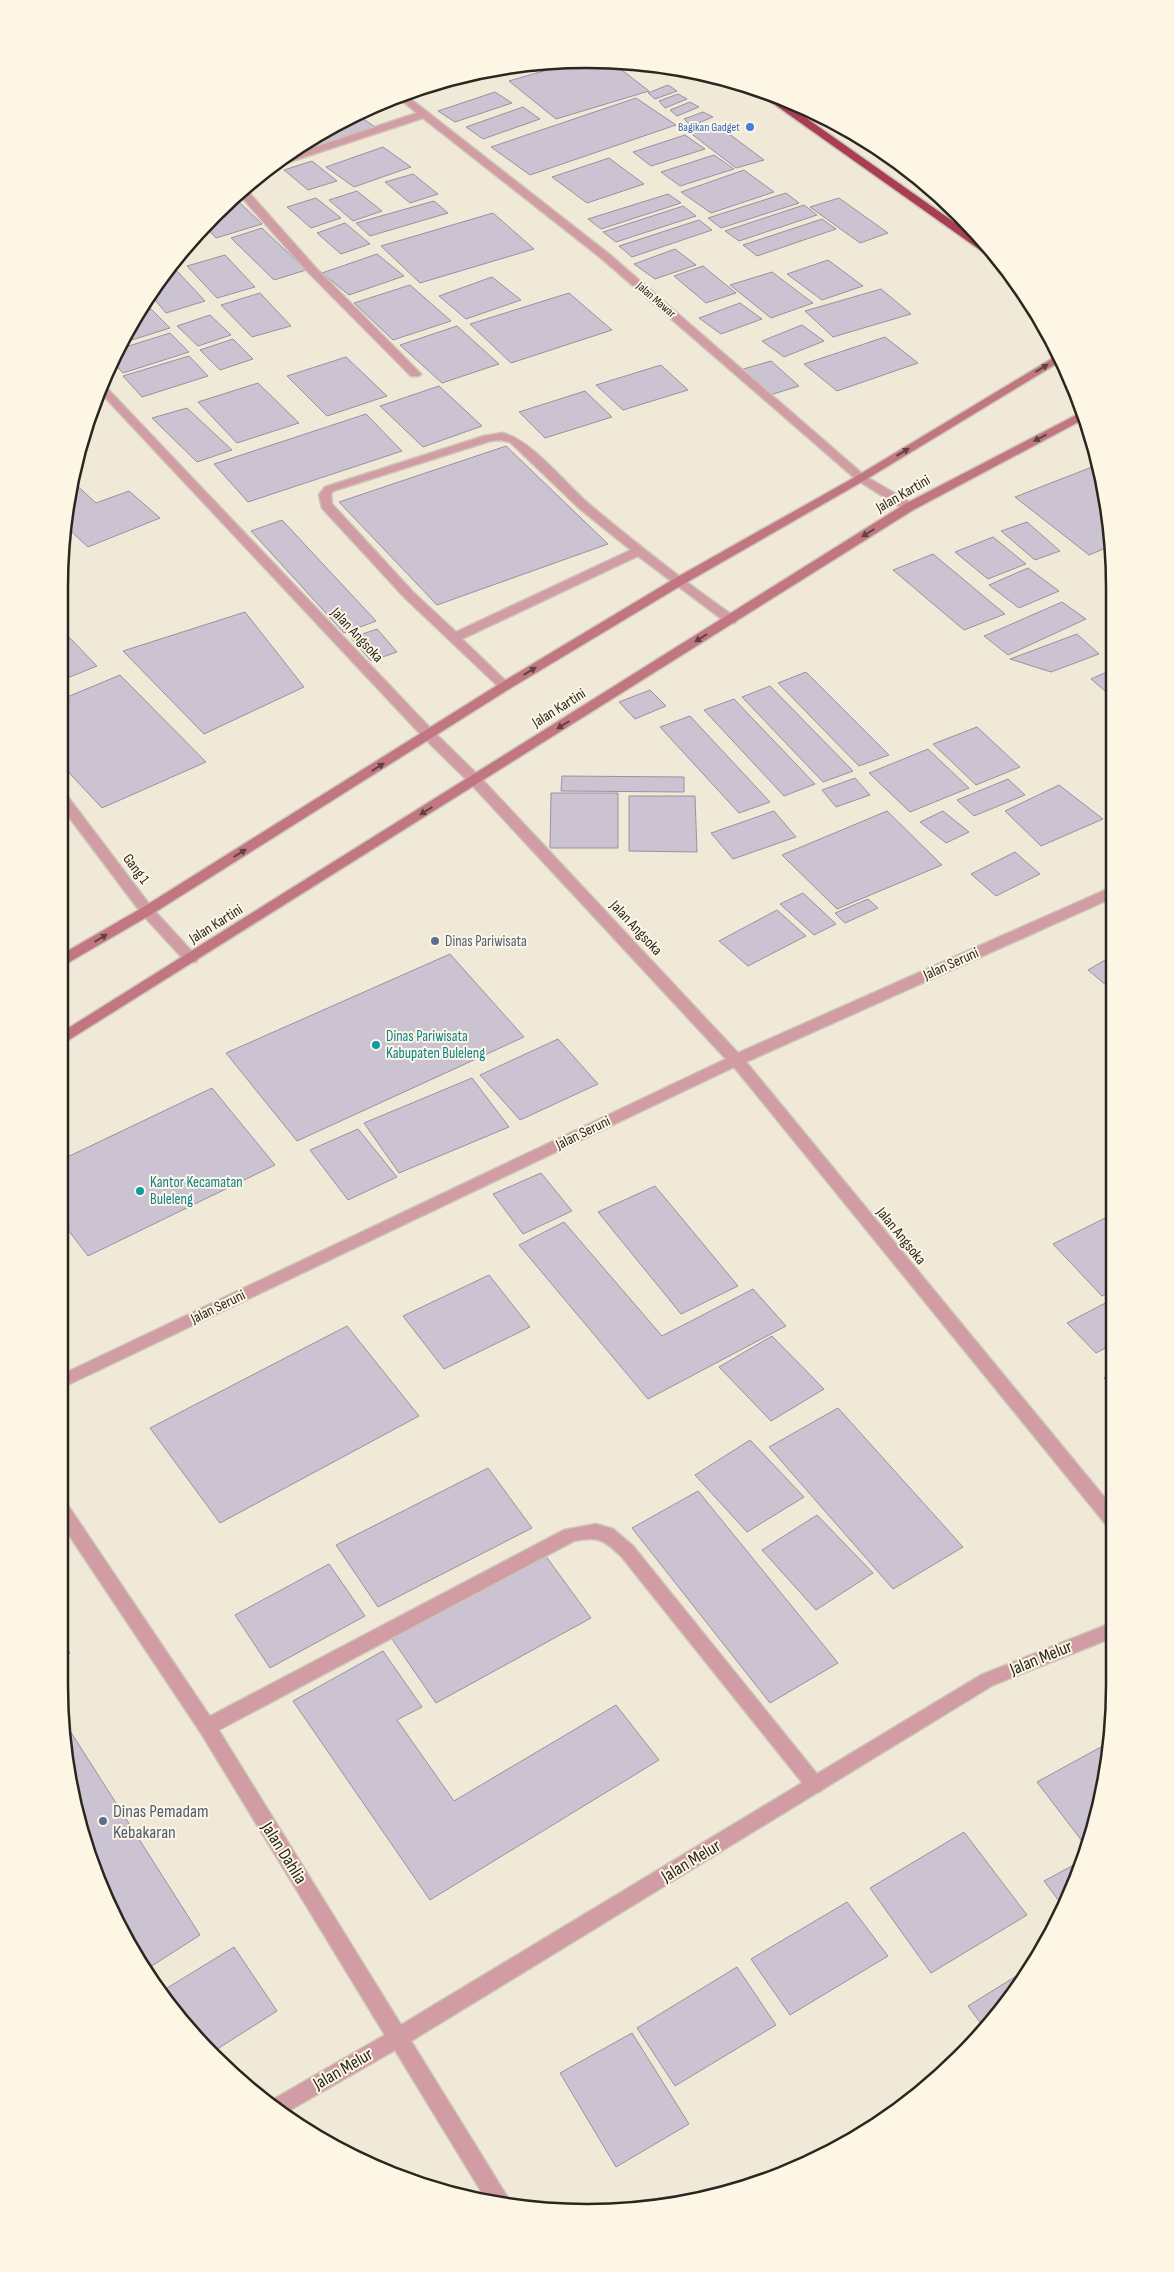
<svg xmlns="http://www.w3.org/2000/svg" width="1174" height="2272" font-family="'Sofia Sans Condensed',sans-serif">
	<style>
		.building { fill: #cbc2d2; stroke: #9a91a0 }
		.lines { fill: none; stroke-linecap: round; stroke-linejoin: round }
		.lane-casing { stroke: #ccc6b7; stroke-width: 3 }
		.street-casing { stroke: #ccc6b7; stroke-width: 3 }
		.secondary-casing { stroke: #ccc6b7; stroke-width: 3 }
		.highway-casing { stroke: #ccc6b7; stroke-width: 3 }
		.lane { fill: #d19ca3; fill-rule: evenodd }
		.street { fill: #d19ca3; fill-rule: evenodd }
		.secondary { fill: #c17681; fill-rule: evenodd }
		.highway { fill: #a83d54; fill-rule: evenodd }
		.oneway { fill: #5f4343 }
		.shop-dot { fill: #3f7fe0; stroke: #fef6e5; stroke-width: 2 }
		.service-dot { fill: #5c6f8a; stroke: #fef6e5; stroke-width: 2 }
		.culture-dot { fill: #0f9aa8; stroke: #fef6e5; stroke-width: 2 }
		.labels { text-anchor: middle; dominant-baseline: central; stroke-width: 4; stroke-linejoin: round; paint-order: stroke }
		.far-shop-label { font-size: 12px; fill: #366cbe; stroke: #fef6e5; text-anchor: end }
		.far-street-label { font-size: 12px; fill: #2a2721; stroke: #fef6e5 }
		.street-label { font-size: 15px; fill: #2a2721; stroke: #fef6e5 }
		.service-label { font-size: 15px; fill: #4e5e75; stroke: #fef6e5; text-anchor: start }
		.culture-label { font-size: 15px; fill: #0d838f; stroke: #fef6e5; text-anchor: start }
		.near-street-label { font-size: 18px; fill: #2a2721; stroke: #fef6e5 }
		.near-service-label { font-size: 18px; fill: #4e5e75; stroke: #fef6e5; text-anchor: start }
		.rim { fill: none; stroke: #2a2721; stroke-width: 2.5 }
	</style>
	<rect width="100%" height="100%" fill="#f0e9d8"/>
	<g class="building">
		<path d="M609,60l40,31 -93,28 -47,-38 69,-20z"/>
		<path d="M520,63l-105,29 -4,-3 6,-2z"/>
		<path d="M668,85l9,6 -22,8 -7,-6z"/>
		<path d="M495,92l17,11 -57,19 -17,-11z"/>
		<path d="M678,94l9,5 -22,9 -6,-7z"/>
		<path d="M636,98l40,27 -146,50 -39,-28z"/>
		<path d="M690,102l9,5 -22,9 -7,-6z"/>
		<path d="M523,107l17,12 -57,20 -17,-12z"/>
		<path d="M703,112l10,5 -22,9 -7,-7z"/>
		<path d="M356,114l19,13 -57,20 -9,-7 14,-10z"/>
		<path d="M716,124l48,36 -28,8 -47,-36z"/>
		<path d="M685,135l20,14 -54,17 -18,-14z"/>
		<path d="M383,147l28,20 -57,20 -28,-20z"/>
		<path d="M714,155l20,14 -54,17 -19,-14z"/>
		<path d="M609,158l35,26 -57,19 -35,-26z"/>
		<path d="M312,161l25,20 -29,9 -24,-20z"/>
		<path d="M744,170l30,22 -63,21 -30,-21z"/>
		<path d="M413,174l25,20 -28,9 -25,-21z"/>
		<path d="M357,191l25,20 -29,10 -24,-21z"/>
		<path d="M786,193l13,10 -78,25 -13,-10z"/>
		<path d="M668,194l13,9 -80,26 -13,-10z"/>
		<path d="M233,196l29,28 -46,14 -11,-12z"/>
		<path d="M316,198l25,20 -30,10 -24,-21z"/>
		<path d="M839,198l49,35 -28,10 -50,-36z"/>
		<path d="M434,201l14,12 -78,23 -14,-13z"/>
		<path d="M804,205l13,10 -78,26 -14,-10z"/>
		<path d="M683,206l13,10 -80,26 -13,-10z"/>
		<path d="M493,213l41,36 -114,34 -39,-37z"/>
		<path d="M822,219l14,10 -79,27 -14,-11z"/>
		<path d="M699,220l13,10 -80,27 -13,-11z"/>
		<path d="M345,223l25,21 -29,10 -24,-21z"/>
		<path d="M262,228l44,42 -32,10 -43,-42z"/>
		<path d="M675,249l21,16 -41,14 -21,-15z"/>
		<path d="M377,254l27,22 -55,19 -27,-22z"/>
		<path d="M225,255l30,32 -38,11 -30,-32z"/>
		<path d="M828,260l35,26 -41,14 -35,-26z"/>
		<path d="M703,266l33,27 -30,10 -32,-27z"/>
		<path d="M176,270l29,31 -39,12 -16,-19 13,-21z"/>
		<path d="M772,272l41,31 -42,15 -41,-33z"/>
		<path d="M492,277l29,23 -55,19 -27,-23z"/>
		<path d="M410,285l41,36 -58,19 -39,-37z"/>
		<path d="M881,289l30,25 -78,23 -28,-26z"/>
		<path d="M260,293l31,33 -39,11 -31,-32z"/>
		<path d="M569,293l43,37 -101,33 -41,-39z"/>
		<path d="M740,303l22,16 -41,15 -22,-16z"/>
		<path d="M151,309l19,19 -51,16 19,-31z"/>
		<path d="M210,315l21,20 -33,11 -21,-20z"/>
		<path d="M802,325l22,16 -40,16 -22,-16z"/>
		<path d="M457,326l42,38 -57,19 -42,-38z"/>
		<path d="M170,333l19,19 -66,21 -12,-13 5,-10z"/>
		<path d="M885,337l33,26 -81,28 -33,-27z"/>
		<path d="M233,339l20,20 -33,11 -20,-20z"/>
		<path d="M189,356l19,20 -66,21 -19,-21z"/>
		<path d="M346,357l41,39 -60,20 -40,-40z"/>
		<path d="M771,361l28,25 -32,10 -27,-26z"/>
		<path d="M661,365l27,25 -65,20 -27,-25z"/>
		<path d="M258,383l41,40 -62,20 -39,-41z"/>
		<path d="M439,386l43,40 -59,21 -43,-41z"/>
		<path d="M585,391l27,26 -67,21 -26,-26z"/>
		<path d="M187,408l45,42 -35,12 -45,-44z"/>
		<path d="M366,414l36,37 -154,51 -34,-38z"/>
		<path d="M506,446l102,98 -171,61 -98,-103z"/>
		<path d="M1097,465l14,53v28l-22,9 -74,-58z"/>
		<path d="M72,481l24,22 33,-12 31,27 -72,29 -24,-22z"/>
		<path d="M282,520l94,101 -32,12 -93,-102z"/>
		<path d="M1027,522l33,29 -25,9 -34,-29z"/>
		<path d="M993,537l33,27 -38,15 -33,-27z"/>
		<path d="M933,554l72,60 -41,16 -71,-60z"/>
		<path d="M1028,568l31,23 -40,17 -30,-23z"/>
		<path d="M1062,602l24,17 -78,36 -24,-19z"/>
		<path d="M245,612l59,75 -100,47 -81,-83z"/>
		<path d="M377,629l20,23 -26,9 -20,-23z"/>
		<path d="M66,634l31,32 -37,15v-44z"/>
		<path d="M1077,634l22,20 -48,18 -41,-13z"/>
		<path d="M1111,670v26l-20,-17z"/>
		<path d="M806,672l83,83 -30,11 -81,-83z"/>
		<path d="M120,675l86,87 -104,46 -42,-45v-63z"/>
		<path d="M770,686l83,85 -30,11 -81,-85z"/>
		<path d="M650,690l16,16 -31,13 -16,-17z"/>
		<path d="M734,699l81,85 -31,12 -80,-86z"/>
		<path d="M690,716l80,86 -31,11 -79,-86z"/>
		<path d="M977,727l43,40 -44,18 -43,-41z"/>
		<path d="M928,749l41,39 -59,24 -41,-39z"/>
		<path d="M562,776l122,1v15l-123,-1z"/>
		<path d="M855,778l15,17 -34,12 -14,-17z"/>
		<path d="M1008,779l17,16 -51,21 -17,-16z"/>
		<path d="M1059,785l44,34 -62,27 -36,-35z"/>
		<path d="M551,793h67v55h-68z"/>
		<path d="M629,796h66l2,56 -68,-1z"/>
		<path d="M774,811l22,26 -63,22 -22,-26z"/>
		<path d="M887,811l55,54 -105,44 -55,-54z"/>
		<path d="M943,811l26,21 -23,11 -26,-21z"/>
		<path d="M1015,852l25,22 -44,22 -25,-22z"/>
		<path d="M803,893l33,31 -22,11 -34,-31z"/>
		<path d="M868,899l10,9 -33,15 -10,-10z"/>
		<path d="M777,910l29,26 -58,30 -29,-25z"/>
		<path d="M450,954l74,83 -227,104 -71,-88z"/>
		<path d="M1112,956v34l-24,-20z"/>
		<path d="M558,1039l40,45 -78,36 -40,-45z"/>
		<path d="M472,1078l37,49 -110,46 -35,-50z"/>
		<path d="M212,1088l63,77 -187,91 -29,-38v-57z"/>
		<path d="M358,1129l39,48 -49,23 -38,-50z"/>
		<path d="M541,1173l31,38 -49,23 -30,-40z"/>
		<path d="M655,1186l83,100 -57,28 -83,-102z"/>
		<path d="M1113,1214v76l-11,6 -49,-52z"/>
		<path d="M564,1222l98,114 91,-47 33,37 -138,73 -129,-154z"/>
		<path d="M489,1275l41,52 -86,42 -41,-53z"/>
		<path d="M1113,1299v45l-17,9 -29,-30z"/>
		<path d="M347,1326l72,90 -199,107 -70,-95z"/>
		<path d="M772,1336l52,53 -53,32 -52,-54z"/>
		<path d="M1113,1373v15l-9,-10z"/>
		<path d="M838,1408l125,139 -70,42 -124,-142z"/>
		<path d="M750,1440l54,57 -57,35 -52,-57z"/>
		<path d="M488,1468l44,60 -154,79 -42,-62z"/>
		<path d="M698,1491l140,172 -68,40 -138,-175z"/>
		<path d="M817,1515l56,58 -57,37 -54,-60z"/>
		<path d="M545,1555l46,63 -155,85 -46,-67z"/>
		<path d="M329,1564l36,52 -95,52 -35,-53z"/>
		<path d="M59,1637l11,16 -11,7z"/>
		<path d="M383,1651l39,56 -25,13 57,81 162,-96 43,55 -229,140 -137,-199z"/>
		<path d="M65,1723l135,212 -56,36 -15,-22 -42,-94 -18,-67 -6,-63z"/>
		<path d="M1110,1742l-13,79 -8,22 -4,2 -48,-63z"/>
		<path d="M964,1832l63,83 -96,58 -61,-85z"/>
		<path d="M1083,1860l-18,49 -21,-28z"/>
		<path d="M847,1902l41,54 -98,59 -39,-56z"/>
		<path d="M234,1947l43,64 -66,42 -43,-46 -9,-14z"/>
		<path d="M1034,1965l-8,14 -41,50 -17,-23z"/>
		<path d="M737,1967l39,58 -101,61 -38,-58z"/>
		<path d="M632,2033l57,91 -73,43 -56,-94z"/>
	</g>
	<g class="lines">
		<g class="lane-casing">
			<g id="lane">
				<path d="M502,433c30,7 63,51 88,72 47,39 95,77 145,112l2,3 -2,3h-8l-89,-67 -176,83 49,47 -6,4 -4,-1 -96,-91 -83,-90 -3,-13 6,-8 159,-51zM501,440l9,2 70,67 51,41 -175,82 -43,-40 -81,-88 -1,-9 2,-4 157,-50z"/>
				<path d="M596,1524l17,5 20,17 188,233 3,6 -3,6 -6,2 -6,-2 -188,-235c-18,-17 -23,-20 -47,-15l-361,192 -6,2 -6,-2 -3,-6 3,-6 363,-191z"/>
			</g>
		</g>
		<g class="street-casing">
			<g id="street">
				<path d="M403,93l206,161 256,222 48,28 2,3 -2,3h-8l-48,-30 -256,-222 -178,-140 -143,47h-7l12,-8 132,-44 -21,-17z"/>
				<path d="M244,187l71,80 104,105 2,2 -2,2h-8l-104,-105 -70,-79z"/>
				<path d="M102,383l332,349 46,45 258,276 374,-166v11l-366,164 368,447v20l-6,-2 -374,-460 -675,322v-13l667,-317 -256,-276 -46,-45 -325,-347z"/>
				<path d="M60,792l5,1 87,115 44,48 2,3 -2,3h-10l-44,-48 -82,-109z"/>
				<path d="M59,1499l6,2 148,220 188,304 580,-350 133,-53v15l-121,48 -582,356 97,157 3,9 -22,-3 -94,-154 -112,64 -16,-11 118,-68 -184,-302 -142,-213z"/>
			</g>
		</g>
		<g class="secondary-casing">
			<g id="secondary">
				<path d="M1058,355l3,6 -196,119 -183,105 -173,104 -357,225 -93,54v-12l83,-48 359,-225 173,-104 183,-103z"/>
				<path d="M1082,412l2,7 -171,91 -854,536v-12l846,-530z"/>
			</g>
		</g>
		<g class="highway-casing">
			<path id="highway" d="M756,89l19,7 213,150 15,17 -6,-1 -240,-170z"/>
		</g>
		<use href="#lane" class="lane"/>
		<use href="#street" class="street"/>
		<use href="#secondary" class="secondary"/>
		<use href="#highway" class="highway"/>
	</g>
	<defs><path id="oneway-solid" d="M-6-.8H1V-3.2L6.5 0L1 3.2V.8H-6Z" transform="scale(1.25)"/></defs>
	<g class="oneway">
		<use href="#oneway-solid" transform="translate(1042 368) rotate(-31)"/>
		<use href="#oneway-solid" transform="translate(1040 438) rotate(152)"/>
		<use href="#oneway-solid" transform="translate(903 452) rotate(-31)"/>
		<use href="#oneway-solid" transform="translate(868 533) rotate(148)"/>
		<use href="#oneway-solid" transform="translate(701 638) rotate(148)"/>
		<use href="#oneway-solid" transform="translate(530 671) rotate(-31)"/>
		<use href="#oneway-solid" transform="translate(563 725) rotate(148)"/>
		<use href="#oneway-solid" transform="translate(378 767) rotate(-32)"/>
		<use href="#oneway-solid" transform="translate(426 811) rotate(148)"/>
		<use href="#oneway-solid" transform="translate(240 853) rotate(-32)"/>
		<use href="#oneway-solid" transform="translate(101 938) rotate(-31)"/>
	</g>
	<circle class="shop-dot" cx="750" cy="127" r="5"/>
	<g class="service-dot">
		<circle cx="435" cy="941" r="5"/>
		<circle cx="103" cy="1821" r="5"/>
	</g>
	<g class="culture-dot">
		<circle cx="376" cy="1045" r="5"/>
		<circle cx="140" cy="1191" r="5"/>
	</g>
	<g class="labels">
		<g class="far-shop-label">
			<text x="740" y="127">Bagikan Gadget</text>
		</g>
		<g class="far-street-label">
			<text transform="translate(656 300) rotate(41)">Jalan Mawar</text>
		</g>
		<g class="street-label">
			<text transform="translate(903 494) rotate(-30)">Jalan Kartini</text>
			<text transform="translate(357 635) rotate(47)">Jalan Angsoka</text>
			<text transform="translate(559 708) rotate(-32)">Jalan Kartini</text>
			<text transform="translate(136 869) rotate(53)">Gang 1</text>
			<text transform="translate(216 924) rotate(-32)">Jalan Kartini</text>
			<text transform="translate(636 928) rotate(47)">Jalan Angsoka</text>
			<text transform="translate(951 964) rotate(-24)">Jalan Seruni</text>
			<text transform="translate(583 1133) rotate(-26)">Jalan Seruni</text>
			<text transform="translate(901 1236) rotate(51)">Jalan Angsoka</text>
			<text transform="translate(218 1307) rotate(-26)">Jalan Seruni</text>
		</g>
		<g class="service-label">
			<text x="445" y="941">Dinas Pariwisata</text>
		</g>
		<g class="culture-label">
			<text x="386" y="1036">Dinas Pariwisata<tspan x="386" dy="17">Kabupaten Buleleng</tspan></text>
			<text x="150" y="1182">Kantor Kecamatan<tspan x="150" dy="17">Buleleng</tspan></text>
		</g>
		<g class="near-street-label">
			<text transform="translate(1041 1658) rotate(-22)">Jalan Melur</text>
			<text transform="translate(284 1853) rotate(58)">Jalan Dahlia</text>
			<text transform="translate(691 1861) rotate(-31)">Jalan Melur</text>
			<text transform="translate(343 2069) rotate(-30)">Jalan Melur</text>
		</g>
		<g class="near-service-label">
			<text x="113" y="1811">Dinas Pemadam<tspan x="113" dy="21">Kebakaran</tspan></text>
		</g>
	</g>
	<path d="M0 0H1174V2272H0ZM587 68H587A519 519 0 0 1 1106 587V1685A519 519 0 0 1 587 2204H587A519 519 0 0 1 68 1685V587A519 519 0 0 1 587 68Z" fill="#fef6e5" fill-rule="evenodd"/>
	<path class="rim" d="M587 68H587A519 519 0 0 1 1106 587V1685A519 519 0 0 1 587 2204H587A519 519 0 0 1 68 1685V587A519 519 0 0 1 587 68Z"/>
</svg>
